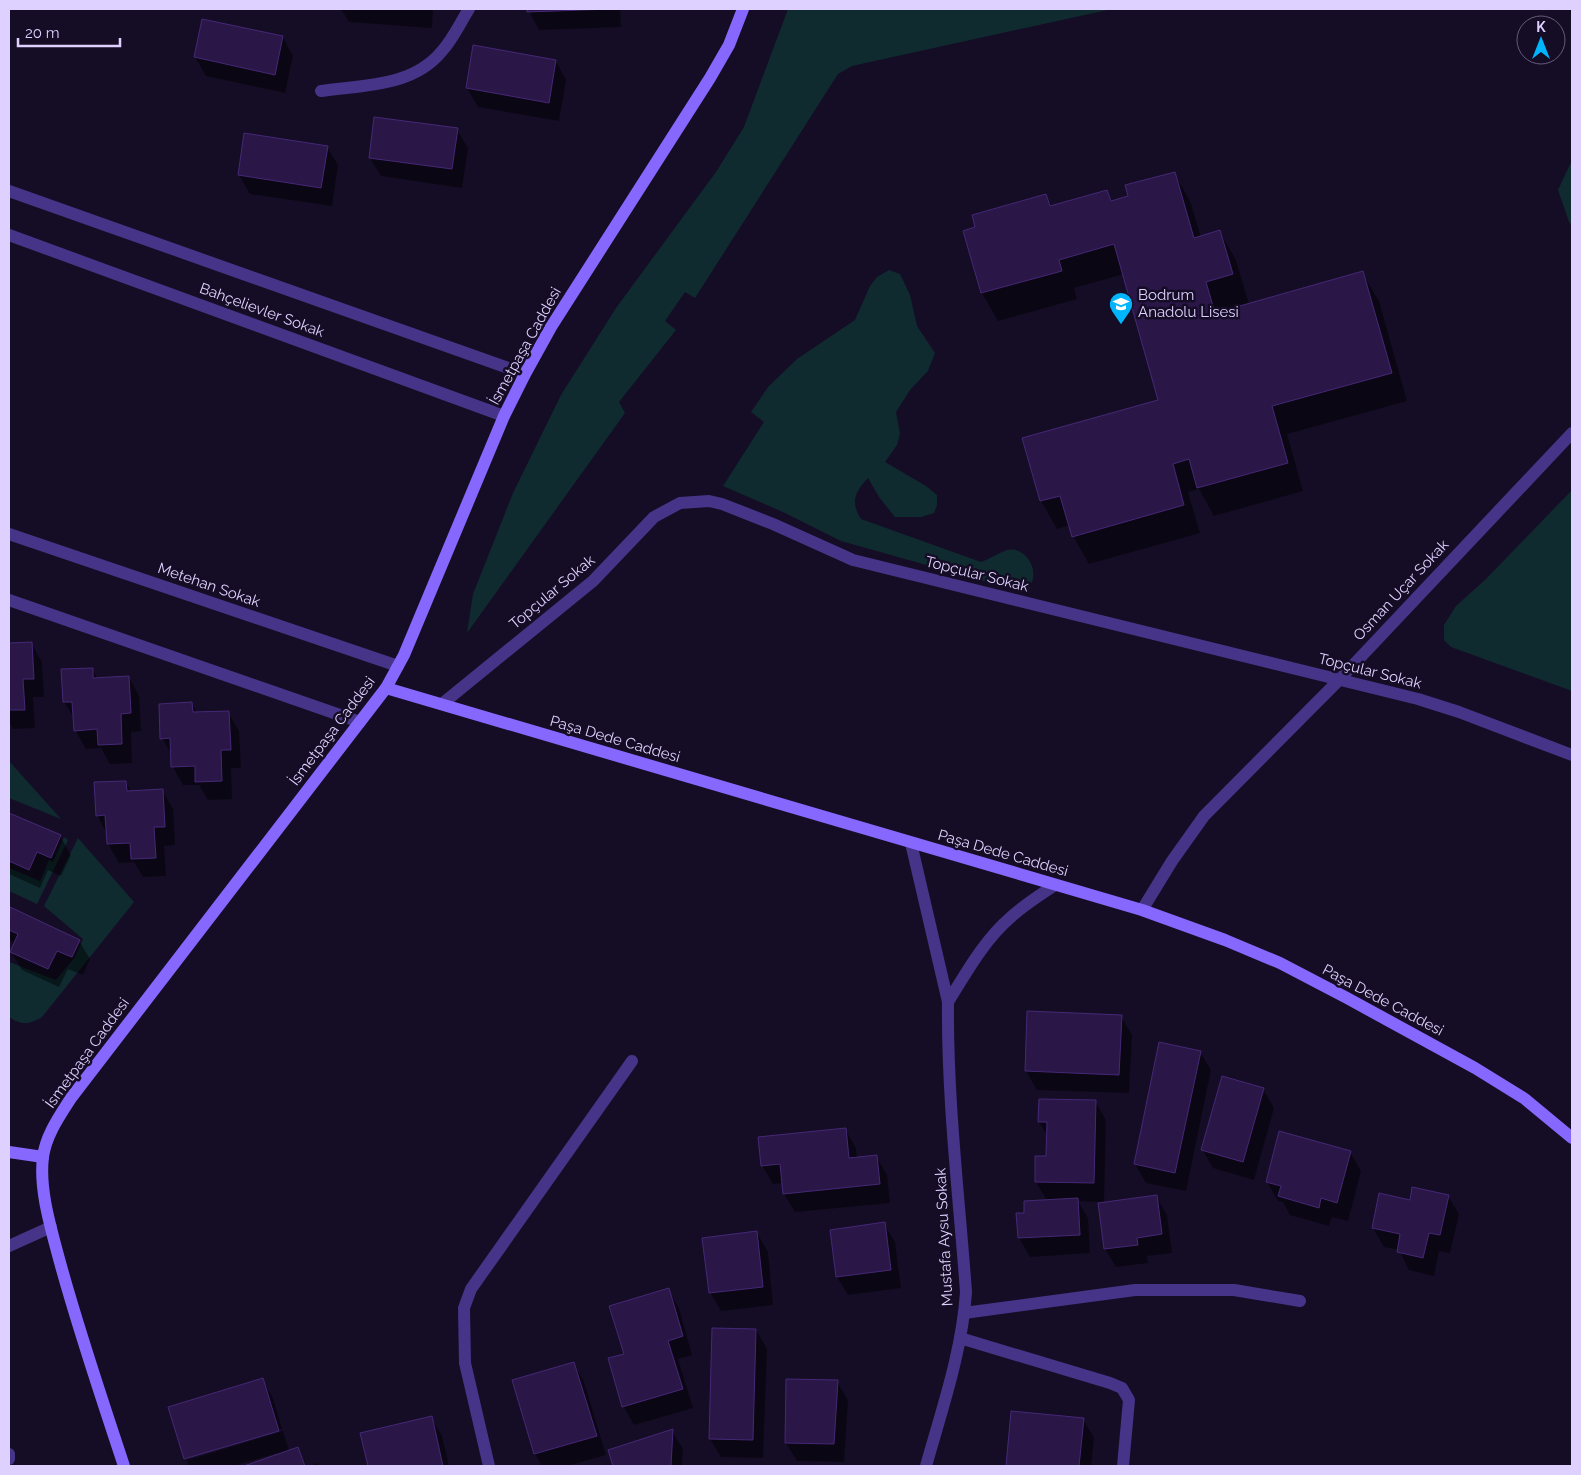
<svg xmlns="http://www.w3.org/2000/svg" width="1581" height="1475" font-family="Raleway,sans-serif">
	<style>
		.green { fill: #0f2b30 }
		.shadow { fill: #0007 }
		.building { fill: #2a1748; stroke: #452876 }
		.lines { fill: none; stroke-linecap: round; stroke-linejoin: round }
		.lane { stroke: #463488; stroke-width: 12 }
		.street { stroke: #463488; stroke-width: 12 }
		.secondary { stroke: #8768ff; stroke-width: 12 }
		.labels { text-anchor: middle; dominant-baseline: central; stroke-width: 5; stroke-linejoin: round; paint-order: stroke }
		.poi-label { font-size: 15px; fill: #dfd1ff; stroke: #150d25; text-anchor: start }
		.street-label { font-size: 15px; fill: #dfd1ff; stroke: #150d25 }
	</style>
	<rect width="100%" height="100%" fill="#150d25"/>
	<g class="green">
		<path d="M788,9h324l-260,57 -14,8 -143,224 -10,-6 -20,29 11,9 -57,72 6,11 -158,220 6,-39 40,-101 48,-98 55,-87 100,-136 28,-45z"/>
		<path d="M1572,160v65l-3,-3 -11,-32z"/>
		<path d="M889,270l11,4 10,21 7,31 18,27 -7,18 -18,19 -14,22 4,22 -3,11 -12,17 41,24 11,9v10l-3,8 -13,4h-26l-16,-20 -11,-19c-13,14 -18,24 -7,41l120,43c9,-3 17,-9 26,-12 15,-4 29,14 26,28 0,3 -3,8 -4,11l-10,2 -178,-50 -58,-29 -60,-26 41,-64 -13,-10 17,-25 29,-28 58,-39 15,-34 7,-9z"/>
		<path d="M1572,490v201l-121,-44 -7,-7v-15l12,-19 30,-27z"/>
		<path d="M9,761l52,58 -52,-21z"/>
		<path d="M64,837l4,3 -31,64 -28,-13v-23l31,13 9,-21 4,2z"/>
		<path d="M78,838l56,64 -92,115c-13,8 -21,8 -33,0v-55l47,18 19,-23 8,-18 -39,-33z"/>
	</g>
	<g class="shadow">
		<path d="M341,9h92l-1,19 -83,-6z"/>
		<path d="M528,9h92l1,18 -82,3z"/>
		<path d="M283,37l10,19 -8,37 -79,-17 -11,-19z"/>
		<path d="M556,61l10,19 -7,41 -81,-14 -11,-19z"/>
		<path d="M457,130l11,18 -6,40 -81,-12 -11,-18z"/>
		<path d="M327,147l11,18 -6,41 -82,-12 -11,-19z"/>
		<path d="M1174,173l16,28 11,36 19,-5 16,28 13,44 113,-31 17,28 28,100 -120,33 16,57 -89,25 -15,-27 -11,3 12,41 -111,31 -16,-28 -3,-11 -13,4 -16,-28 -17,-62 136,-38 -36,-127 -50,14 3,11 -79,22 -16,-28 -17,-61 81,-36 6,11 55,-15 6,10 16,-5z"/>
		<path d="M31,643l11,19 2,35h-11l2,31 -22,1 -4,-7v-78z"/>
		<path d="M92,669l6,10 31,-2 10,19 2,35 -10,1 1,31 -22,1 -9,-16 -15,1 -11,-19v-10l-11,-18z"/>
		<path d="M192,703l5,10 31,-1 11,19 2,37h-10l1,31 -24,1 -9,-15h-16l-10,-18 -1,-11 -10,-18z"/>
		<path d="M126,782l5,10 31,-2 11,19 2,36 -11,1 2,30 -23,1 -9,-15 -15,1 -11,-19 -1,-10 -10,-19z"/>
		<path d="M9,814l51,22 11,19 -10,21 -13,-6 -8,18 -31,-14z"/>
		<path d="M10,909l69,32 11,18 -7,16 -15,-6 -9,18 -37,-17 -11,-18 3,-7 -5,-8z"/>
		<path d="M1121,1016l11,19 -3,58 -92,-3 -11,-19z"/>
		<path d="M1200,1052l11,18 -25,121 -40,-8 -11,-19z"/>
		<path d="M1263,1089l11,19 -20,72 -41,-12 -11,-19z"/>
		<path d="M1095,1101l11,19 -2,82 -26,-1 10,17 2,35 -60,4 -11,-19 7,-24 21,-13 -11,-19 12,-24v-21l-9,-15z"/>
		<path d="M845,1129l11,19 1,10 19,-2 11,19 3,28 -95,9 -11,-18 -1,-11 -10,1 -11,-19z"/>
		<path d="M1350,1152l11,19 -13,50 -16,-4 -3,9 -39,-11 -7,-13 -5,-1 -11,-19z"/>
		<path d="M1156,1196l11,19 5,38 -25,3 1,7 -32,4 -11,-18z"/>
		<path d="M1448,1196l11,18 -9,39 -11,-2 -5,25 -25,-6 -10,-20 -15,-3 -11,-19 38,-26z"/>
		<path d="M884,1224l11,18 6,46 -53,7 -11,-18z"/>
		<path d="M757,1233l11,19 5,53 -52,6 -11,-19z"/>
		<path d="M668,1290l11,18 13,47 -14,4 15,49 -59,17 -10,-18 -15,-48 16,-4z"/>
		<path d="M756,1330l11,19 -4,109 -42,-1 -11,-18z"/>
		<path d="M574,1363l10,19 22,73 -39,11h-25l-7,-12 -22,-73z"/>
		<path d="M262,1380l11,18 9,31 -94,28v3l95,-29 6,20 8,-3 10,18h-60l31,-11 -1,-2 -43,13h-45l-19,-58z"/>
		<path d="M837,1382l11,18 -4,62 -47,-1 -11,-18z"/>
		<path d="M1012,1413l71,6 11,19 -3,28h-84z"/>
		<path d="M431,1418l11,18 7,30h-80l-7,-32z"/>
		<path d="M672,1431l11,18 -1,17h-67l-5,-15z"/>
		<path d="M318,1463l2,3h-10z"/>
	</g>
	<g class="building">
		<path d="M527,9h84l-84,3z"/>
		<path d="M202,19l81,17 -8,39 -81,-18z"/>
		<path d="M473,45l83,15 -7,43 -83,-15z"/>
		<path d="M374,117l84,11 -6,41 -83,-11z"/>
		<path d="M244,133l84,13 -7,42 -83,-13z"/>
		<path d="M1175,172l19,66 26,-8 13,44 -27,8 9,31 148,-42 29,102 -120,33 16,57 -91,25 -8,-29 -16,5 11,41 -112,32 -12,-41 -20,5 -18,-63 136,-38 -44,-156 -55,16 3,11 -81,22 -18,-62 12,-4 -3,-12 74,-21 4,12 57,-16 4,11 17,-5 -3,-11z"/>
		<path d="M32,642l2,37h-11l2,31h-16v-67z"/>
		<path d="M93,668v10l36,-2 2,37 -10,1 1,30 -24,1 -1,-16 -23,2 -2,-29h-9l-2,-33z"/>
		<path d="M192,702l1,10 36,-1 2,39h-10l1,31 -27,1v-16l-24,1 -1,-29 -10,1 -1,-35z"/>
		<path d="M126,781l1,10 36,-2 2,38h-11l2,31 -25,1 -1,-16 -23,1 -2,-29 -9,1 -2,-34z"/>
		<path d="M9,813l52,22 -10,23 -14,-6 -8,18 -20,-9z"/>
		<path d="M10,907l70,33 -8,17 -15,-6 -9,18 -38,-17 8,-18 -9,-4z"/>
		<path d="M1027,1011l95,4 -3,60 -94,-4z"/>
		<path d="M1159,1042l42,9 -26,122 -41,-9z"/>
		<path d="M1222,1076l42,12 -21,74 -42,-12z"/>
		<path d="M1039,1099l57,1 -2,83 -59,-1v-26h11l1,-34h-9z"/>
		<path d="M846,1128l3,30 28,-3 3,29 -97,10 -3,-30 -19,2 -3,-29z"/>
		<path d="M1279,1131l72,20 -14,52 -16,-5 -2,10 -41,-12 3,-10 -15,-4z"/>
		<path d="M1412,1187l37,8 -9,40 -11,-2 -6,25 -26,-6 3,-18 -28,-6 7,-35 31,7z"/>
		<path d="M1157,1195l5,39 -25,4 1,7 -34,4 -6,-46z"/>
		<path d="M1078,1198l2,37 -62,3 -2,-25h8v-12z"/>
		<path d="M885,1222l6,48 -55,7 -6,-47z"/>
		<path d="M757,1231l6,56 -54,6 -7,-55z"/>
		<path d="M669,1288l14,48 -15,5 15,48 -61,18 -14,-49 16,-4 -15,-48z"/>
		<path d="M712,1328l44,1 -3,111 -44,-1z"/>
		<path d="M574,1362l23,74 -63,18 -22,-74z"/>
		<path d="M263,1378l16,53 -95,28 -16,-52z"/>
		<path d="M786,1379l52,1 -4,64 -49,-1z"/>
		<path d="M1011,1411l73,7 -5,48h-73z"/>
		<path d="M432,1416l11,50h-75l-8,-33z"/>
		<path d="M673,1429l-2,37h-58l-5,-16z"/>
		<path d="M298,1447l7,19h-61z"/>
	</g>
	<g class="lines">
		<g class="lane">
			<path d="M321,91c42,-6 92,-4 121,-40 11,-12 18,-28 27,-42"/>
			<path d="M489,1466l-24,-103 -1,-55 7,-19 161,-228"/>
		</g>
		<g class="street">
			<path d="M9,191l516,183"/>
			<path d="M9,235l495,181"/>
			<path d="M9,534l389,132"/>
			<path d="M9,600l351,122"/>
			<path d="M442,704l151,-123 61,-64 26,-14 29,-2 13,3 51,20 80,36 565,139 41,13 113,43"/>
			<path d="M911,843l37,159c18,-29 36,-62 63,-85 13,-12 29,-22 44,-32"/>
			<path d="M1142,910l30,-49 32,-45 136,-137 232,-246"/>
			<path d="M9,1246l42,-19"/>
			<path d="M964,1313l171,-23h99l66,11"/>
			<path d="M960,1338l150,45 12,5 7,12 -6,66"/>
			<path d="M9,1454v5"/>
			<path d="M926,1466c16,-57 36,-114 40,-174 -7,-96 -19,-193 -18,-290"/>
		</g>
		<g class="secondary">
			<path d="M386,688l756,222 83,30 55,23 67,35 128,70 50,31 47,39"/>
			<path d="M9,1152l34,5"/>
			<path d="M124,1466c-23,-70 -47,-140 -66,-211 -8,-30 -19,-67 -15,-98 3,-22 16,-40 28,-59l315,-410 18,-33 100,-239 21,-42 26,-47 159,-249 19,-33 14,-36"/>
		</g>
	</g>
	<defs>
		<g id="school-pin" transform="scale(1.25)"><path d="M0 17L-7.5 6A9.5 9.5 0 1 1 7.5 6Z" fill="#00b5fc" stroke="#150d25"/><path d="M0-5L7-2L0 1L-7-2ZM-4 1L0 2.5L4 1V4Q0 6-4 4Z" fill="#fff"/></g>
	</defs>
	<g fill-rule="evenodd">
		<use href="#school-pin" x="1121" y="304"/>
	</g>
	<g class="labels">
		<g class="poi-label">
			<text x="1138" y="295">Bodrum<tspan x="1138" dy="17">Anadolu Lisesi</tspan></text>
		</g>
		<g class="street-label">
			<text transform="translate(262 310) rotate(20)">Bahçelievler Sokak</text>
			<text transform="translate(525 346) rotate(-61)">İsmetpaşa Caddesi</text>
			<text transform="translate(977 574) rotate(14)">Topçular Sokak</text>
			<text transform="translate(209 585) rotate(19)">Metehan Sokak</text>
			<text transform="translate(1401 590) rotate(-47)">Osman Uçar Sokak</text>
			<text transform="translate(552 592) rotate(-40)">Topçular Sokak</text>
			<text transform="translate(1370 671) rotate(14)">Topçular Sokak</text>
			<text transform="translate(332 731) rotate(-53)">İsmetpaşa Caddesi</text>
			<text transform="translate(615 739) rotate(16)">Paşa Dede Caddesi</text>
			<text transform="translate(1003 853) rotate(16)">Paşa Dede Caddesi</text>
			<text transform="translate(1383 1000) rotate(28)">Paşa Dede Caddesi</text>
			<text transform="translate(87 1053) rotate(-54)">İsmetpaşa Caddesi</text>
			<text transform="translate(944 1237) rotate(-93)">Mustafa Aysu Sokak</text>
		</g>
	</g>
	<rect width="1581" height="1475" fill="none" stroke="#dfd1ff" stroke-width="20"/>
	<g transform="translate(1541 40)"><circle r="24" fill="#150d25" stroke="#665b7c"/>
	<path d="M0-4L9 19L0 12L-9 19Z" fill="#00b5fc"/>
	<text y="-8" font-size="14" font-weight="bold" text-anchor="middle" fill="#dfd1ff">K</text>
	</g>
	<path d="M18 38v8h102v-8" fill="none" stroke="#dfd1ff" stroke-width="2.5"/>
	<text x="25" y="38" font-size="15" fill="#dfd1ff" stroke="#150d25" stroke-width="4" paint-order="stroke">20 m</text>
</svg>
